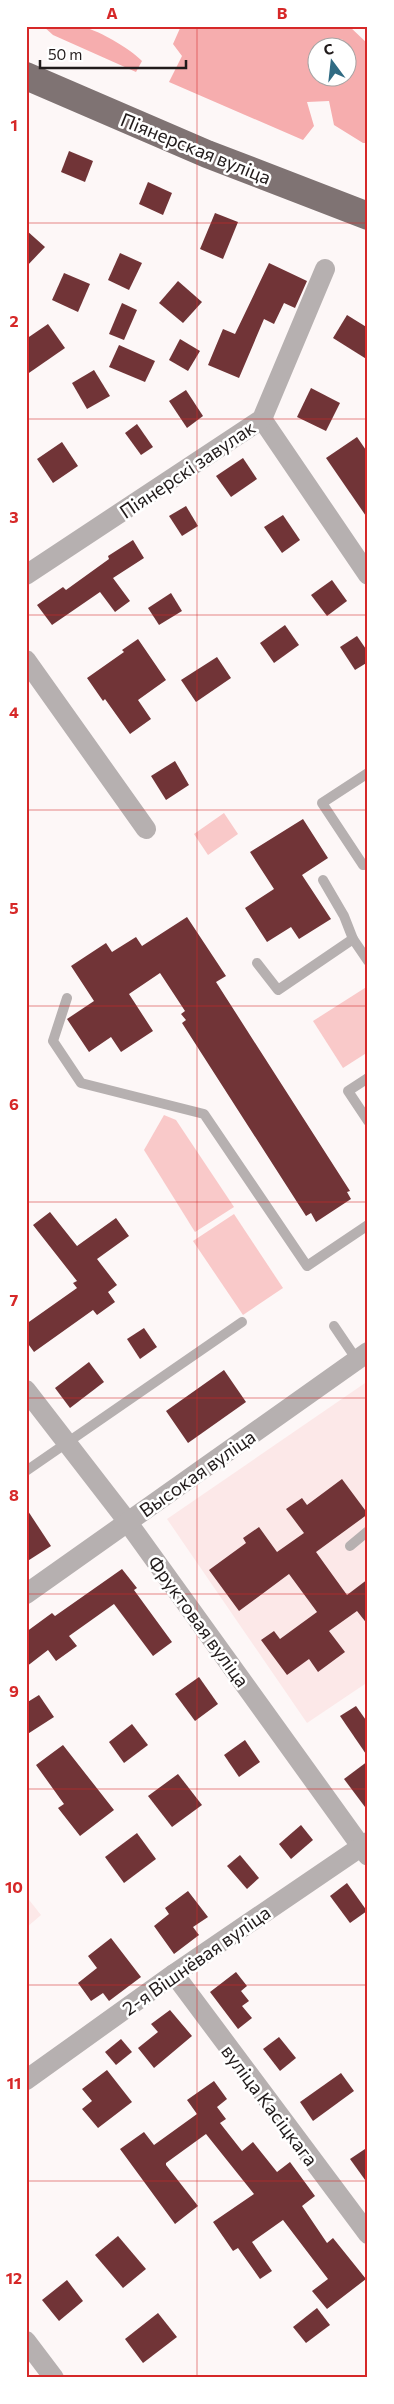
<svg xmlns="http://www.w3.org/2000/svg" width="394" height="2404" font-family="Commissioner,sans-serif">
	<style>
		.built { fill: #fce8e8 }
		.green { fill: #f9c9c9 }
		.forest { fill: #f6adae; fill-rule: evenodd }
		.building { fill: #713437 }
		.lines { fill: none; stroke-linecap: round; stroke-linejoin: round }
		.service { stroke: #b6b0b0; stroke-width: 10 }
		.minor { stroke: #b6b0b0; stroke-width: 20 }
		.primary { stroke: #7f7373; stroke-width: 28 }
		.grid { fill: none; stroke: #d62828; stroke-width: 1; stroke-opacity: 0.55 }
		.labels { text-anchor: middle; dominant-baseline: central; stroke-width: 5; stroke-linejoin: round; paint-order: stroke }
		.street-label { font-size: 19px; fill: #211b1b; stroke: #fff }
		.neatline { fill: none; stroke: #d62828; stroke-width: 2 }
		.grid-label { font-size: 16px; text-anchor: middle; font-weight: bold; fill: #d62828 }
	</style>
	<rect width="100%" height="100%" fill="#fdf7f7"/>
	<g class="built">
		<path d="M368,1381v301l-61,41 -140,-204z"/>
		<path d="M26,1896l15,19 -15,13z"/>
	</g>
	<g class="green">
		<path d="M224,813l14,21 -30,21 -14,-21z"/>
		<path d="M368,986v66l-25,16 -30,-47z"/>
		<path d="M164,1115l12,5 58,87 -39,25 -51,-82z"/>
		<path d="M234,1214l49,74 -40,27 -50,-74z"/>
	</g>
	<g class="forest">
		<path d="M43,26c12,0 25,-1 36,0 16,2 52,23 63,35l-6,11 -83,-37z"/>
		<path d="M181,26h168l19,18v99h-5l-29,-18 -5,-24 -22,1 7,24 -11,14 -134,-58 13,-26 -9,-12zM316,48h30v30h-30z"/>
	</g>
	<g class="building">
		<path d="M69,151l24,10 -8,21 -24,-10z"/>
		<path d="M148,182l24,11 -9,22 -24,-11z"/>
		<path d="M215,213l23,9 -15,37 -23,-10z"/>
		<path d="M26,230l19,17 -19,20z"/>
		<path d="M120,253l22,10 -13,27 -21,-10z"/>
		<path d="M269,263l38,18 -12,27 -11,-5 -10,21 -10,-5 -25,59 -31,-13 15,-36 12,5z"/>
		<path d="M64,273l26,11 -12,28 -26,-12z"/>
		<path d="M178,281l24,21 -19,21 -24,-20z"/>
		<path d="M122,303l15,7 -13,30 -15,-6z"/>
		<path d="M347,315l21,13v32l-35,-22z"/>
		<path d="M48,324l17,24 -39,27v-36z"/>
		<path d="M180,339l20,12 -12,20 -19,-11z"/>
		<path d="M119,345l36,16 -10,21 -36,-15z"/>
		<path d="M94,370l16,26 -23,13 -15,-26z"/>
		<path d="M311,388l29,15 -14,28 -29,-14z"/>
		<path d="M186,390l17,26 -16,12 -18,-27z"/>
		<path d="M137,424l16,23 -12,8 -16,-22z"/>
		<path d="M357,437l11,16v66l-42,-61z"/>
		<path d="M62,442l16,24 -25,17 -16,-24z"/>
		<path d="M243,458l14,21 -26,18 -15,-21z"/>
		<path d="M186,506l12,20 -16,10 -13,-20z"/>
		<path d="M283,515l17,25 -18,13 -18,-26z"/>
		<path d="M133,540l11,18 -31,20 17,23 -15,11 -15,-20 -48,33 -15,-20 26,-18 3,3 43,-31 -1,-3z"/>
		<path d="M332,580l15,21 -20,15 -16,-21z"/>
		<path d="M171,593l11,18 -23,14 -11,-17z"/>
		<path d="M285,625l14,20 -25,18 -14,-20z"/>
		<path d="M357,636l11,16v10l-13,8 -15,-23z"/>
		<path d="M138,639l28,41 -28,20 13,19 -21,15 -25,-35 -2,2 -16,-23 37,-26 -2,-2z"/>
		<path d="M217,657l14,21 -35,24 -15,-22z"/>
		<path d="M175,761l14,24 -23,15 -15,-24z"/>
		<path d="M303,819l25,39 -26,17 29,44 -32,20 -8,-12 -24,15 -22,-34 29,-19 -24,-37z"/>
		<path d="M187,917l39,59 -10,6 134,209 -3,1 4,7 -35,23 -5,-9 -5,3 -124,-193 4,-3 -5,-6 4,-3 -25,-38 -31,21 24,37 -32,21 -10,-15 -22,15 -22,-33 27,-18 -23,-35 35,-23 6,9 24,-15 6,9z"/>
		<path d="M50,1212l27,34 39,-28 13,18 -32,23 20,26 -9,7 7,10 -18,13 -4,-5 -59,42 -8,-11v-17l51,-36 -4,-5 4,-2 -44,-56z"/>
		<path d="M144,1328l13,19 -17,12 -13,-20z"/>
		<path d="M89,1362l15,20 -34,26 -15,-20z"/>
		<path d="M224,1370l22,32 -58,41 -22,-32z"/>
		<path d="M342,1479l26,35 -52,38 31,43 21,-16v46l-11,-14 -28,20 16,21 -27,20 -9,-13 -22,16 -26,-35 13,-9 6,8 37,-27 -28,-38 -50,37 -30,-41 37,-27 -3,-5 16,-11 18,25 27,-19 -18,-24 16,-11 5,7z"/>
		<path d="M26,1508l25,38 -25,16z"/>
		<path d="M122,1569l15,19 -3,2 38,52 -19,14 -39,-52 -45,32 8,10 -21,15 -8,-11 -22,17v-35l26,-19 3,3z"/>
		<path d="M199,1677l19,27 -23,17 -20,-27z"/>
		<path d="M39,1695l15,22 -28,18v-32z"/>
		<path d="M356,1706l12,17v34l-28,-41z"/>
		<path d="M132,1724l16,21 -24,18 -15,-21z"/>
		<path d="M245,1740l15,22 -21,15 -15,-22z"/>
		<path d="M63,1745l51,65 -34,26 -22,-28 6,-4 -28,-39z"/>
		<path d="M368,1761v50l-24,-32z"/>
		<path d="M178,1774l24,31 -30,22 -24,-31z"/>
		<path d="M301,1825l12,15 -22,19 -12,-15z"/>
		<path d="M137,1833l19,26 -32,24 -19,-26z"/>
		<path d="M240,1855l19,23 -12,11 -20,-23z"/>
		<path d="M347,1883l20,28 -17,12 -20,-27z"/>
		<path d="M188,1891l20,26 -15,10 6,8 -25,19 -20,-28 15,-12 -4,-6z"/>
		<path d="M111,1938l30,39 -32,24 -6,-8 -12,8 -13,-18 19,-15 -9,-12z"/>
		<path d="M236,1972l11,14 -6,5 8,10 -7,5 10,12 -14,11 -28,-37z"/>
		<path d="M170,2010l22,26 -38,32 -16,-20 20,-16 -7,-8z"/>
		<path d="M279,2037l17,21 -16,13 -17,-22z"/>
		<path d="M121,2039l11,13 -16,13 -11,-13z"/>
		<path d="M107,2070l25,32 -34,26 -16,-19 10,-8 -10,-12z"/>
		<path d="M341,2073l13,18 -41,30 -13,-19z"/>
		<path d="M214,2081l13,18 -10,8 9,12 -6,4 22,28 11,-9 24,30 13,-10 25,34 -13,10 25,37 6,-5 33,41 -39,30 -15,-18 16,-12 -45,-59 -31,22 20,29 -12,8 -22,-31 -5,3 -20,-29 41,-28 -48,-60 -40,29v2l32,41 -23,18 -55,-75 24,-17 10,13 43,-31 -10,-14z"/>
		<path d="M368,2147v37l-18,-25z"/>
		<path d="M118,2236l28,33 -23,19 -28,-33z"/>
		<path d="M67,2280l16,21 -24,20 -17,-21z"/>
		<path d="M317,2308l13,17 -24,18 -13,-16z"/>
		<path d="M158,2313l19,24 -34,26 -18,-24z"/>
	</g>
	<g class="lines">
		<g class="service">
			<path d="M363,865l-41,-62 46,-30"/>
			<path d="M323,880l21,36 9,23"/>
			<path d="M257,963l21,27 75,-51 15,22"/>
			<path d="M67,998l-14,43 28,42 123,31 103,152 61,-41"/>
			<path d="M368,1078l-20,13 20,30"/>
			<path d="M334,1326l23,34"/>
			<path d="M26,1471l216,-149"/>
			<path d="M350,1546l18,-15"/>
		</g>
		<g class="minor">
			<path d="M262,419l106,156"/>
			<path d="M26,575l236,-156 63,-150"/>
			<path d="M26,660l120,169"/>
			<path d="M26,1390l95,123 247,343"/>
			<path d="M26,1594l342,-242"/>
			<path d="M174,1974l194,260"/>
			<path d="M26,2080l148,-106 194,-132"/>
			<path d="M26,2341l28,37"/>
		</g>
		<path class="primary" d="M26,76l181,78 161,62"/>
	</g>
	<path class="grid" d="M197,26v2352M26,223h342M26,419h342M26,615h342M26,810h342M26,1006h342M26,1202h342M26,1398h342M26,1594h342M26,1789h342M26,1985h342M26,2181h342"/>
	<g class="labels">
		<g class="street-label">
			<text transform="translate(196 148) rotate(22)">Піянерская вуліца</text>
			<text transform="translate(187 469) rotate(-34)">Піянерскі завулак</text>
			<text transform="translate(197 1473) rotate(-35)">Высокая вуліца</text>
			<text transform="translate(199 1621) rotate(54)">Фруктовая вуліца</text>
			<text transform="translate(196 1960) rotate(-35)">2-я Вішнёвая вуліца</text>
			<text transform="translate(270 2105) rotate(53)">вуліца Касіцкага</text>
		</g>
	</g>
	<rect width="394" height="2404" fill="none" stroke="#ffffff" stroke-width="55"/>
	<g transform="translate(332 62) rotate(345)"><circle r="24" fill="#ffffff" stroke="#a6a4a4"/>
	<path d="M0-4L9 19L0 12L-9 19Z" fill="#306b83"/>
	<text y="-8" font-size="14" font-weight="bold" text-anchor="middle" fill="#211b1b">С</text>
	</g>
	<path d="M40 60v8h146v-8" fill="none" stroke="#211b1b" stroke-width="2.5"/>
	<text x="48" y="60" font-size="15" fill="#211b1b" stroke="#ffffff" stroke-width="4" paint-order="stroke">50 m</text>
	<rect x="28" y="28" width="338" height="2348" class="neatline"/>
	<g class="grid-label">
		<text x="112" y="19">A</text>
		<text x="282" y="19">B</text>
		<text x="14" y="131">1</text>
		<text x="14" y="327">2</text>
		<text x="14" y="523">3</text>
		<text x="14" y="718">4</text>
		<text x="14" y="914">5</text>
		<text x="14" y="1110">6</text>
		<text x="14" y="1306">7</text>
		<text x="14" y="1501">8</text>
		<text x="14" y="1697">9</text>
		<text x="14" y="1893">10</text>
		<text x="14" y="2089">11</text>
		<text x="14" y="2284">12</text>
	</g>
</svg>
